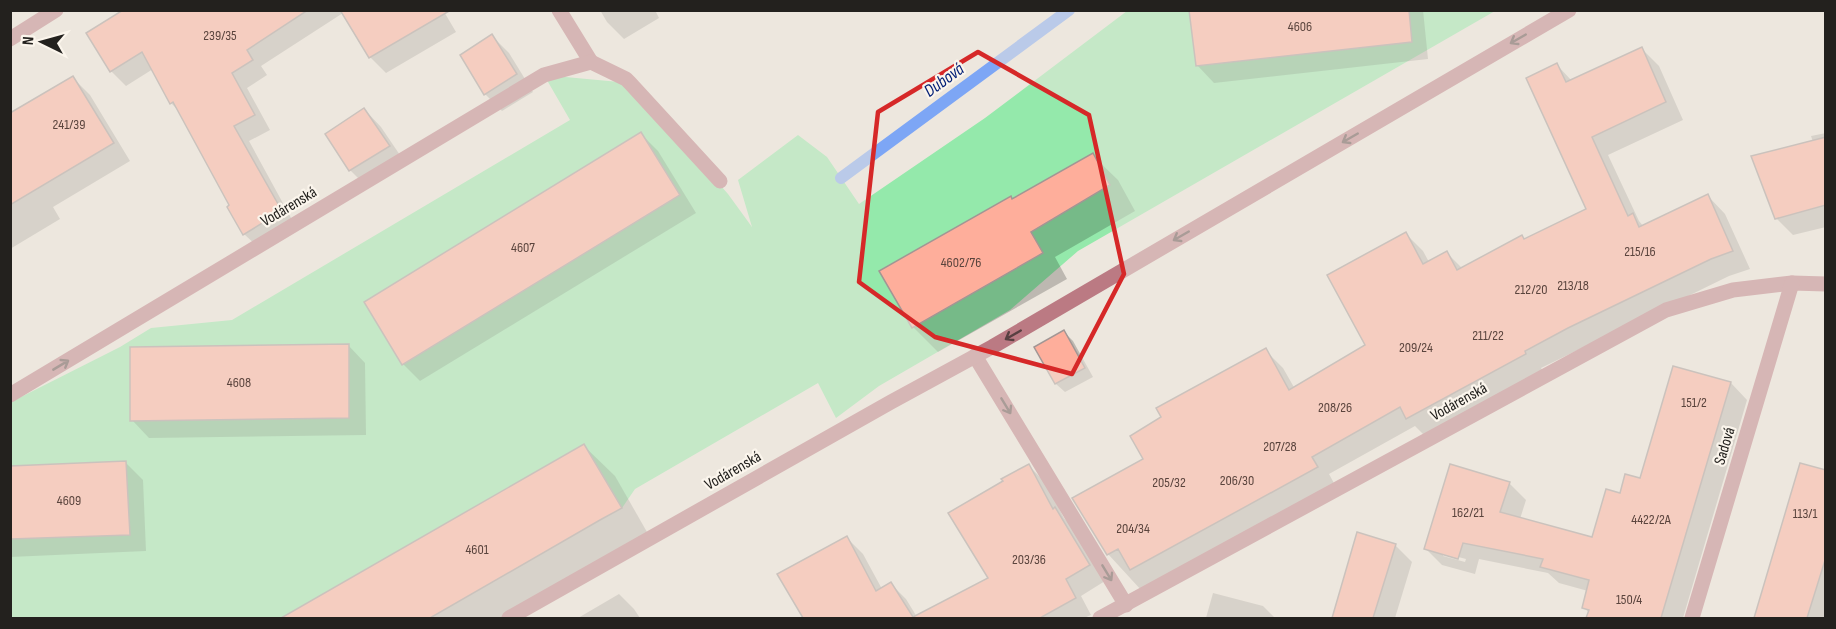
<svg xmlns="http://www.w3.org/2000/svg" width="1836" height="629" font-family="'Sofia Sans Condensed',sans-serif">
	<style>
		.green { fill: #94e9ab }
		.shadow { fill: #0003; fill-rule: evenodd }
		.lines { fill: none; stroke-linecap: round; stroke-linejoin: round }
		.stream { stroke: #7da6f5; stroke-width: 12 }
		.building { fill: #feae9b; stroke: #a29694; stroke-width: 1.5 }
		.minor { stroke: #bb7a83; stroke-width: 15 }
		.oneway { stroke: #584041 }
		.marked { fill: none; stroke: #d62828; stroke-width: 4.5; stroke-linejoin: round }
		.labels { text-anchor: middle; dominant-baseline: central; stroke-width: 4.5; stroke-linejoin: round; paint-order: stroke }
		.number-label { font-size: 14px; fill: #5a443d }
		.street-label { font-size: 16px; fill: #23211e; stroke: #fbf5ec }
		.water-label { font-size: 18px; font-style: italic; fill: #001e76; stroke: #fbf5ec }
	</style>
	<rect width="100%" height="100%" fill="#ede7de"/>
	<path class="green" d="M1127,11h368l-417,240 -68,59 -131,76 -43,32 -18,-35 -183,106 -13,19 -38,-64 -283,163 4,8 -7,3h-287v-216l109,-55 31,-19 81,-8 338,-200 -26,-45 86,8 98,111 24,33 -14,-47 60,-45 29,22 32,47 126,-86z"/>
	<g class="shadow">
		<path d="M125,10h318l13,22 -70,41 -16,-16 -27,-44 -82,53 6,9 -20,13 23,42 -21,11 47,86 -36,22 -16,-15 -13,-29 -50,-92 -10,-10 -18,-34 -27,17 -15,-15z"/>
		<path d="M600,10h55l4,8 -35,21 -17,-17z"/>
		<path d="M1190,10h233l5,49 -214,24 -17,-18z"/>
		<path d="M492,36l17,17 24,39 -31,19 -17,-17z"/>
		<path d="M1642,49l17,17 24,54 -75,35 31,66 5,6 64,-31 17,18 25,55 -21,7 -143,70 -45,22 2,3 -118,65 -10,-10 -86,48 6,11 -193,106 -34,-37 37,-95 120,-109 18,18 12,21 73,-43 38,-112 17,17 6,11 18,-9 15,15 126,-59 -31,-144 15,16z"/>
		<path d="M73,78l17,17 40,66 -77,46 7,12 -50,30v-134z"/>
		<path d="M364,109l17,18 25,37 -39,23 -17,-17z"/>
		<path d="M1826,133v94l-33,8 -17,-17 37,-76 -2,-6z"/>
		<path d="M641,134l17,17 38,62 -276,168 -17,-17z"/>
		<path d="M1092,155l26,25 17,31 -80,46 12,22 -129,73 -25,-25 99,-127z"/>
		<path d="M1064,332l9,9 20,36 -28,15 -9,-8 -20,-37z"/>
		<path d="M348,345l17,18 1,72 -217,3 -17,-18z"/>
		<path d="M1674,367l57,16 16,17 -64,218h-94v-5l-5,-6 4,-16 -29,-8 -11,-10 -69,-14 -4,15 -33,-9 -17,-17 84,-65 17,17 -6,19 73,20 28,-44 20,-15zM1443,553l23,6 -1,3 -22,-6z"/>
		<path d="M584,446l31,30 36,63 -137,79h-213z"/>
		<path d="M126,463l17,17 3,71 -136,6v-90z"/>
		<path d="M1801,464l25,8v146h-71z"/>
		<path d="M1029,466l16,16 19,36 7,7 34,56 -24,15 10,19 -7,3h-279l-26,-43 68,-37 16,16 19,35 9,-5 15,15 11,18 73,-39z"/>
		<path d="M1358,534l37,11 17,17 -17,56h-61z"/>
		<path d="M1213,593l50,13 12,12h-69z"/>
		<path d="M619,594l15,15 6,9h-62z"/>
	</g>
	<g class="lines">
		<path class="stream" d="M841,178l228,-168"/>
	</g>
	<g class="building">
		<path d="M123,10h185l-61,40 6,10 -21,13 23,42 -21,11 48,85 -39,24 -16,-28 2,-2 -56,-103 -3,2 -28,-52 -32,20 -24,-39z"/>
		<path d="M340,10h111l-82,48z"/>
		<path d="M1189,10h220l3,32 -216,24z"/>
		<path d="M492,34l25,40 -33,21 -24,-40z"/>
		<path d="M1642,47l24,55 -74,35 36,79 5,-3 6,14 69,-33 25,57 -22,8 -143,69 -43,23 1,3 -120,65 -6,-12 -88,50 6,10 -188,103 -12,-21 -11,6 -35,-57 71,-39 -13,-23 31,-19 -5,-9 110,-60 23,42 76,-45 -38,-70 79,-43 17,32 24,-13 10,19 65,-35 2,4 62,-30 -60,-131 31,-15 9,19z"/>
		<path d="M73,76l41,67 -104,62v-92z"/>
		<path d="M364,108l26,38 -41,25 -24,-37z"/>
		<path d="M641,132l39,63 -278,170 -38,-63z"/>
		<path d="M1826,137v68l-51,14 -24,-63z"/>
		<path d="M1093,153l17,32 -79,47 12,21 -131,75 -33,-57 132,-75 1,3z"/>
		<path d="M1064,330l21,38 -30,16 -21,-37z"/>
		<path d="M349,344v74l-219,3v-74z"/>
		<path d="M1673,366l58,16 -70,236h-75l3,-8 -7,-2 7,-28 -49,-13 3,-8 -80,-16 -5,16 -34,-10 26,-85 60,18 -10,30 92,25 14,-48 14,4 5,-19 15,4z"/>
		<path d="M584,444l38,64 -22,12 -170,98h-149z"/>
		<path d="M126,461l4,74 -120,4v-73z"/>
		<path d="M1800,463l26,7v87l-19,61h-53z"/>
		<path d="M1029,464l24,45 2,-2 35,58 -24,14 10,19 -36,20h-237l-26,-44 70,-38 29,55 15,-9 22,35 75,-39 -40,-65 55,-32 -2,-2z"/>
		<path d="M1357,532l39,12 -23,74h-41z"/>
	</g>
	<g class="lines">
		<g class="minor">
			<path d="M559,10l32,52"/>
			<path d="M10,39l46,-29"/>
			<path d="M975,356l151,249"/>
			<path d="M10,395l534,-320 47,-13 35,17 4,4 90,98"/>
			<path d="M509,618l382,-216 101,-55 577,-337"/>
			<path d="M1100,618l566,-308 67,-20 59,-7 34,1"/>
			<path d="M1692,618l100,-335"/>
		</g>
	</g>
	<defs><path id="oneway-shaft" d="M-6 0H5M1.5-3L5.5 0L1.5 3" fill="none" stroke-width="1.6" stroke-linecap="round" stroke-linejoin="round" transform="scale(1.5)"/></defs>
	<g class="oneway">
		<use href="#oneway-shaft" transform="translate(1518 39) rotate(150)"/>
		<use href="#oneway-shaft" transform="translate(1350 138) rotate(150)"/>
		<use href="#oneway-shaft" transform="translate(1181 236) rotate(150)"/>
		<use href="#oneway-shaft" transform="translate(1013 335) rotate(150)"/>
		<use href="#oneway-shaft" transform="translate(61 365) rotate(-31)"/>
		<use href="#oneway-shaft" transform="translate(1006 406) rotate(59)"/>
		<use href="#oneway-shaft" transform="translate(1107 573) rotate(59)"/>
	</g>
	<path d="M0 0H1836V629H0ZM978,52l111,63 35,159 -52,100 -137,-37 -76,-55 19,-170z" fill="#ede7de" fill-opacity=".55" fill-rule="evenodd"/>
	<path class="marked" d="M978,52l111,63 35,159 -52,100 -137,-37 -76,-55 19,-170z"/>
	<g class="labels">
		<g class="number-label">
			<text x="1300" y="26">4606</text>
			<text x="220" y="35">239/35</text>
			<text x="69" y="124">241/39</text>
			<text x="523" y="247">4607</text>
			<text x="1640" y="251">215/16</text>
			<text x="961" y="262">4602/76</text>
			<text x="1573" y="285">213/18</text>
			<text x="1531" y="289">212/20</text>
			<text x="1488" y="335">211/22</text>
			<text x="1416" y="347">209/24</text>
			<text x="239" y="382">4608</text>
			<text x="1694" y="402">151/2</text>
			<text x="1335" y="407">208/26</text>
			<text x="1280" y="446">207/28</text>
			<text x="1237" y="480">206/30</text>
			<text x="1169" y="482">205/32</text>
			<text x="69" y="500">4609</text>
			<text x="1468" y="512">162/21</text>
			<text x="1805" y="513">113/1</text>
			<text x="1651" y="519">4422/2A</text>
			<text x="1133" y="528">204/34</text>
			<text x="477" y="549">4601</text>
			<text x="1029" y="559">203/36</text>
			<text x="1629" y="599">150/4</text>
		</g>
		<g class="street-label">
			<text transform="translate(289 207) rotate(-31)">Vodárenská</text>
			<text transform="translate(1459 402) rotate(-29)">Vodárenská</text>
			<text transform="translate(1725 446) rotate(-73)">Sadová</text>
			<text transform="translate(733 471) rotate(-30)">Vodárenská</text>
		</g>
		<g class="water-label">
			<text transform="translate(944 80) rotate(-36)">Dubová</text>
		</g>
	</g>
	<rect width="1836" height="629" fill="none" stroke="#23211e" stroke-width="24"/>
	<g transform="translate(42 42) rotate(275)" stroke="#fbf5ec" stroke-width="4.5" paint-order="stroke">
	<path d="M0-4.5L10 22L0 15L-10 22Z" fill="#23211e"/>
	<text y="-9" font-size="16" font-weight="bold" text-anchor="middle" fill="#23211e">N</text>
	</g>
</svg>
